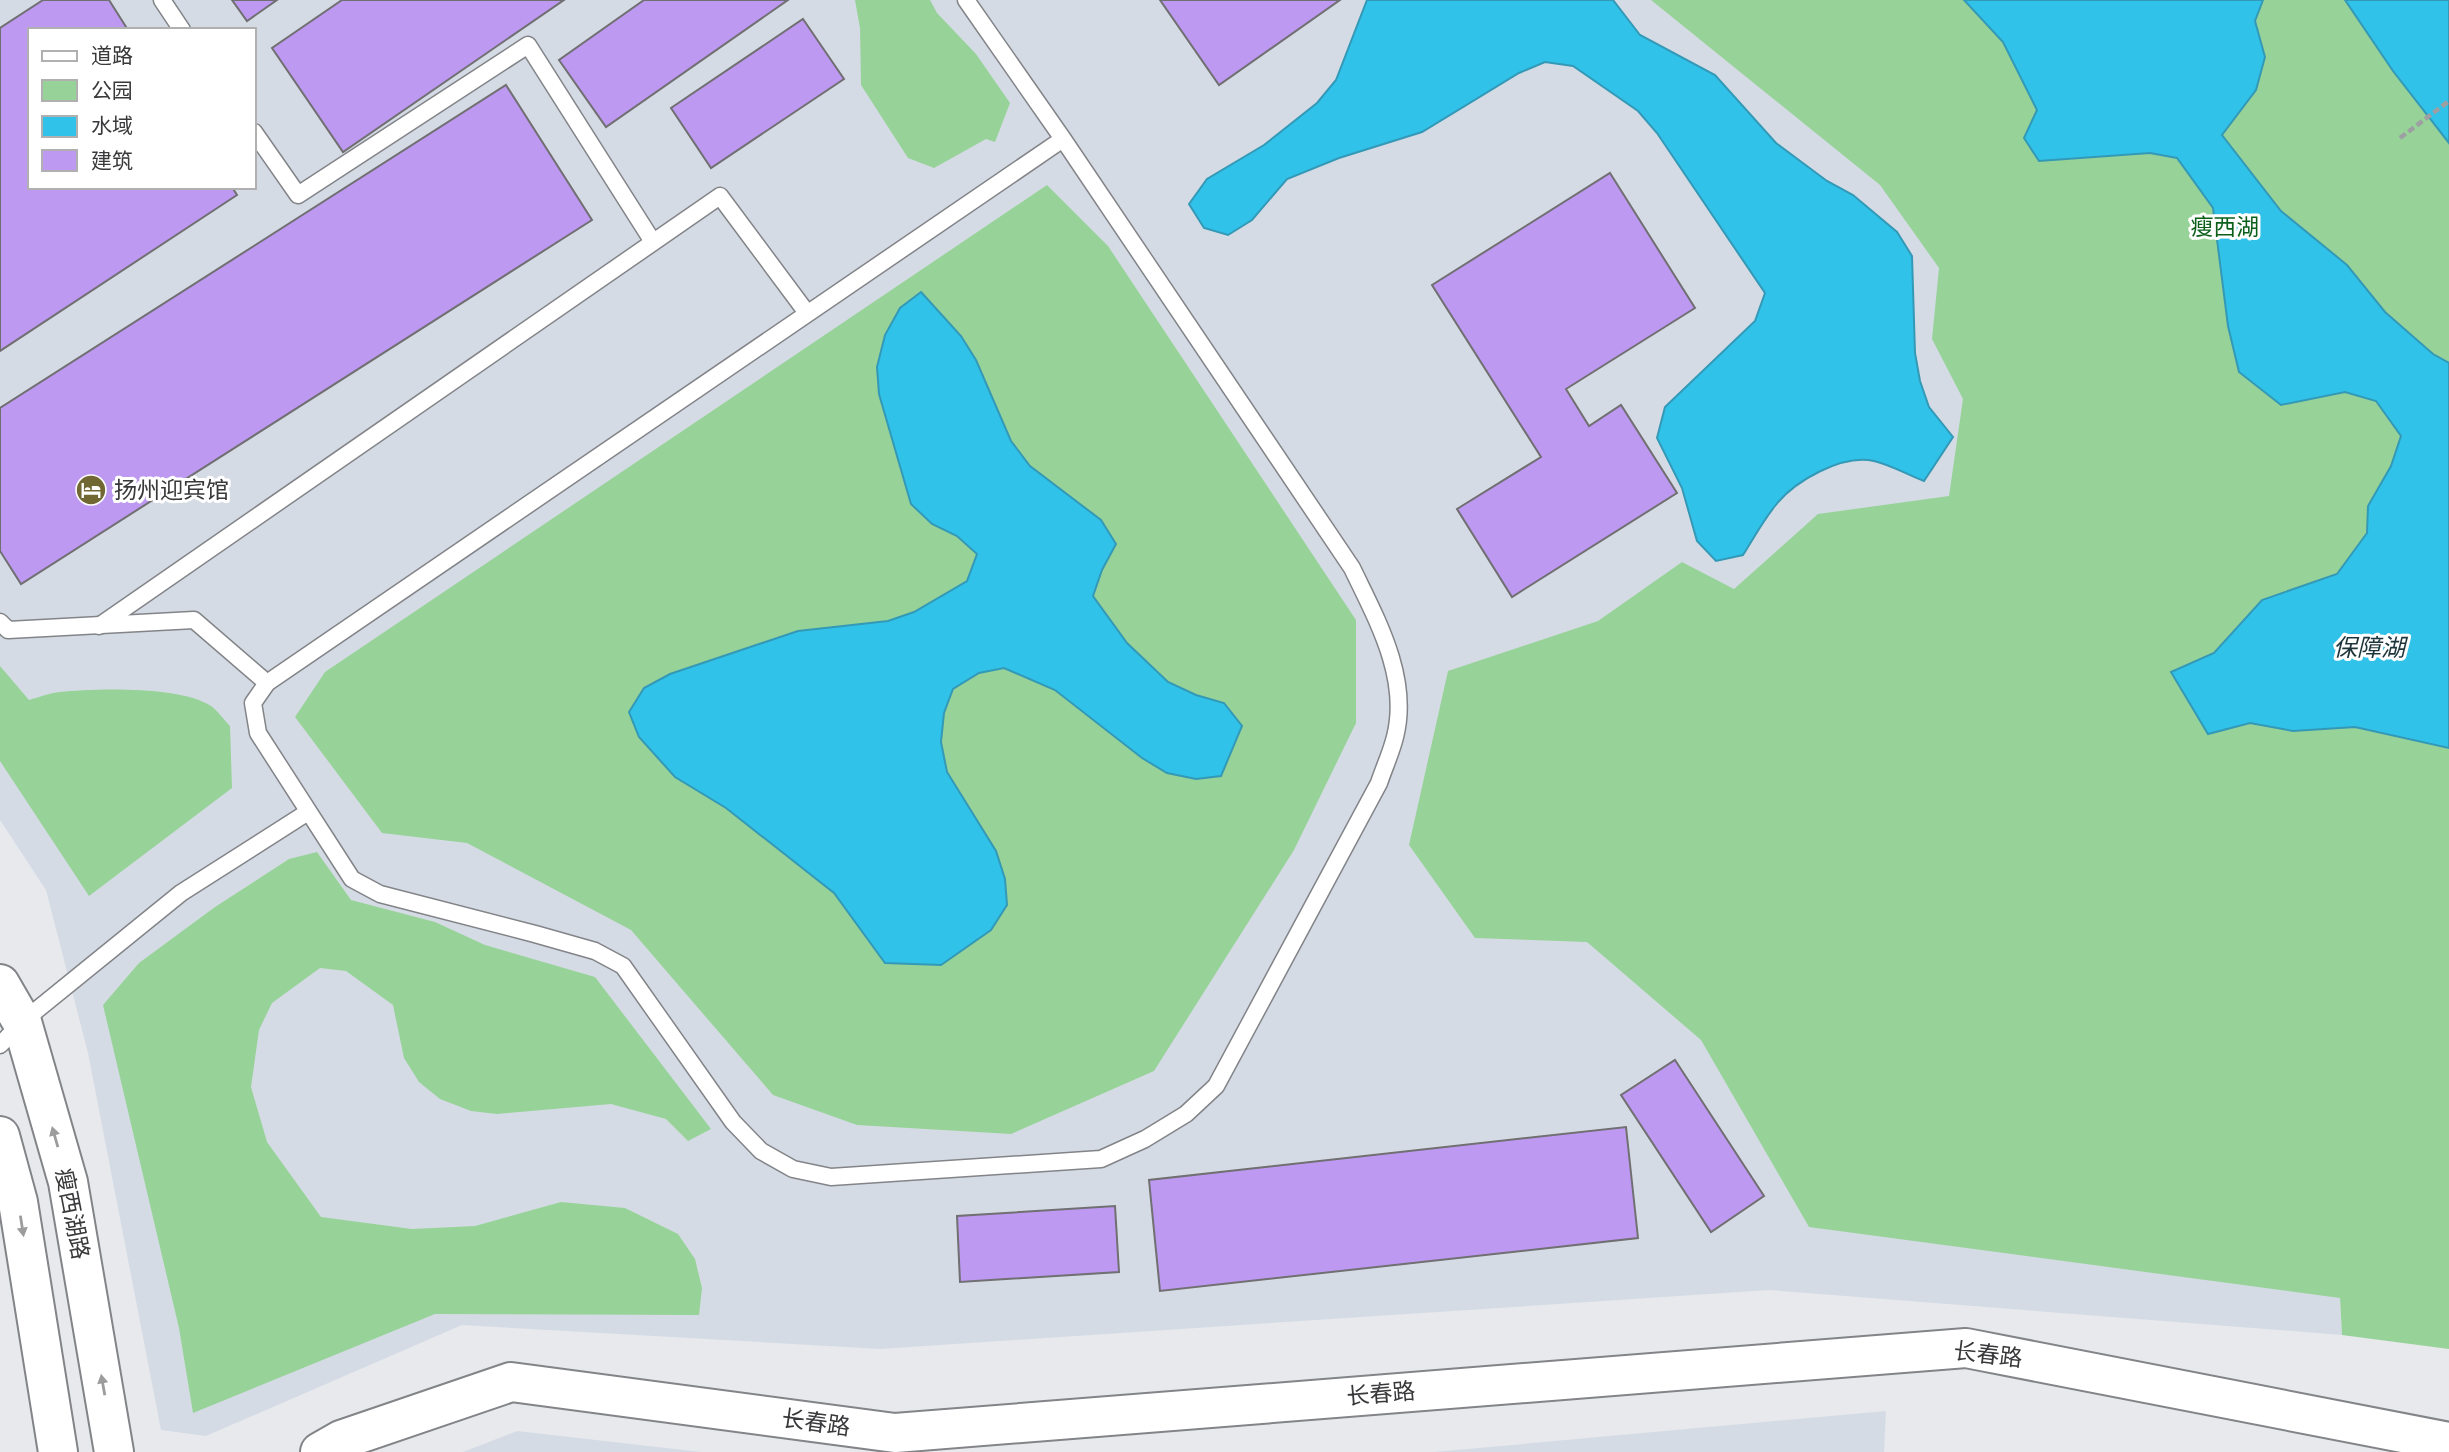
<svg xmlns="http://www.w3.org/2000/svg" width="2449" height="1452" font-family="'Roboto Condensed','Noto Sans SC',sans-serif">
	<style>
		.built { fill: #d5dbe5; fill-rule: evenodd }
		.green { fill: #97d398; fill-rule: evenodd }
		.water { fill: #31c2ea; stroke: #3399b6; stroke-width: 2 }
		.building { fill: #be99f1; stroke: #706f72; stroke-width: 2 }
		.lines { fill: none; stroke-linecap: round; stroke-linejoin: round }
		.service-casing { stroke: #828488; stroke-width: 19 }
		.tertiary-casing { stroke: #828488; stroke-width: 42 }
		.primary-casing { stroke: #828488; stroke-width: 42 }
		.path { stroke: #9d9fa2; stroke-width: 4.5; stroke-dasharray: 7 3.5; stroke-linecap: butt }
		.service { stroke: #fff; stroke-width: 16 }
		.tertiary { stroke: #fff; stroke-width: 38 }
		.primary { stroke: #fff; stroke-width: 38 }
		.oneway { fill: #9c9c9d }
		.labels { text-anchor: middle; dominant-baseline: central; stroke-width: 6; stroke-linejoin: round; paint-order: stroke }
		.park-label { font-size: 23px; fill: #0b5f1a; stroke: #fff }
		.poi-label { font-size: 23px; fill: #39393b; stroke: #fff; text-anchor: start }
		.street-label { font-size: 23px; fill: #39393b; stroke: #fff }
		.water-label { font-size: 24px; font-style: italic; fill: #1d343b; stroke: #fff }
	</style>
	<rect width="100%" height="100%" fill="#e7e9ed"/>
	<g class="built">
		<path d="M0,0h1759l173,203 392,824 18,308 -573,-45 -889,59 -418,-24 -256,111 -45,-6 -73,-377 -42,-163 -46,-70zM30,30h224v157h-224z"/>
		<path d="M1886,1411l-2,41h-450z"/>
		<path d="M517,1431l184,21h-238z"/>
	</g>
	<g class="green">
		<path d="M855,0h75l7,13 39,41 34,49 -15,39 -9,-3 -52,29 -26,-10 -47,-73 -1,-57z"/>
		<path d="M1651,0h798v1349l-107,-14 -2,-37 -531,-71 -108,-187 -114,-98 -112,-4 -66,-93 39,-174 150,-50 84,-59 52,27 84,-75 131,-18 14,-97 -31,-60 7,-71 -59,-83z"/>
		<path d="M1047,185l61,61 248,374v103l-62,127 -140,221 -143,63 -154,-9 -84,-30 -142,-165 -164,-87 -85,-10 -87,-116 30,-45zM976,360l35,81 19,25 71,54 15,24 -14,25 -9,27c18,29 46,66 75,86 16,11 38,16 56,21l-28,76 -29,-6 -25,-15 -87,-68 -51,-22 -25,5 -25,15 -10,25 -3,29 6,30 49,79 -111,112 -51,-70 -108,-85 -51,-31 123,-146 90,-10 26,-9 53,-31 10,-27 -20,-18 -25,-12z"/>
		<path d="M0,666l29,34c10,-3 21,-7 31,-8 35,-4 122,-6 151,14 7,5 13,14 19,20l2,62 -143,108 -89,-135z"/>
		<path d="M317,852l34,48 84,22 50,23 110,32 116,152 -23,12 -22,-22 -55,-15 -114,10 -26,-3 -31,-12 -21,-17 -15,-24 -11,-53 -47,-34 -26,-3 -48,35 -13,27 -8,57 16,55 54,75 91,12 63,-3 86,-24 64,6 53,26 17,25 7,29 -3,27 -264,-1 -242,99 -14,-85 -76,-323 36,-42 76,-56 74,-48z"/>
	</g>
	<g class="water">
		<path d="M1367,0h246l27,35 75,40 61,68 51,38 26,14 44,37 15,24 3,97 5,28 9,26 24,30 -29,44c-16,-6 -33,-16 -50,-20 -32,-7 -80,20 -99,45 -12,15 -22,33 -32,49l-27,6 -19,-20 -15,-53 -25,-50 8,-31 90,-86 10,-28 -108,-160 -19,-22 -65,-45 -28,-4 -26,11 -97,59 -83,26 -52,21 -35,41 -24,15 -24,-7 -15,-24 18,-25 57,-34 53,-42 19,-23z"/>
		<path d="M1964,0h299l-8,21 10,36 -9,33 -34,45 59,76 66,54 38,47 48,42 16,9v385l-94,-21 -62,4 -43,-8 -42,11 -37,-62 43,-19 48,-53 75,-26 30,-41 1,-27 23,-40 10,-30 -25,-35 -31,-9 -64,13 -42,-33 -11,-46 -15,-118 -36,-50 -27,-5 -111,8 -15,-23 13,-28 -34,-68z"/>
		<path d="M2345,0h104v143l-56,-72z"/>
		<path d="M921,292l40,44 15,24 35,81 19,25 71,54 15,24 -14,26 -9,26 34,47 41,39 28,13 28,8 18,23 -21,50 -25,3 -29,-6 -25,-15 -87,-68 -51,-22 -25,5 -26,16 -9,24 -3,29 6,30 49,79 9,28 2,26 -16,25 -50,35 -56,-2 -51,-70 -108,-85 -51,-31 -36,-40 -10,-25 15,-24 26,-14 128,-43 90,-10 26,-9 53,-31 10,-27 -20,-18 -25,-12 -21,-20 -32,-110 -2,-27 8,-32 15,-27z"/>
	</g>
	<g class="building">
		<path d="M43,0h66l19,30h-98v157h202l5,8 -237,156v-323z"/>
		<path d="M232,0h45l-30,21z"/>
		<path d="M342,0h222l-221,152 -71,-104z"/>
		<path d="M644,0h144l-182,127 -47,-67z"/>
		<path d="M1160,0h180l-121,85z"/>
		<path d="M803,19l41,60 -133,89 -40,-60z"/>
		<path d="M506,85l86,135 -571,364 -21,-33v-143z"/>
		<path d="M1610,173l85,135 -129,81 23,37 32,-21 56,88 -165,104 -55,-88 84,-52 -109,-172z"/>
		<path d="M1675,1060l89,136 -53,36 -90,-137z"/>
		<path d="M1626,1127l12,111 -478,53 -11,-111z"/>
		<path d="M1115,1206l4,66 -159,10 -3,-66z"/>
	</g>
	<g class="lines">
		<g class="service-casing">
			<g id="service">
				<path d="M162,0l20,30"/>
				<path d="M966,0l97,139 289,429c25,52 58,110 43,169 -4,16 -11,31 -16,46l-163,303 -30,28 -41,25 -44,20 -270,18 -38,-8 -32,-18 -28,-29 -110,-156 -28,-15 -60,-17 -155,-40 -28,-15 -94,-146 -5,-30 14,-20 796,-544"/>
				<path d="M254,132l44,63 230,-150 125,197"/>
				<path d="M0,622l8,8 186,-10 73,63"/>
				<path d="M99,626l621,-430 87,117"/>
				<path d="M0,1045l22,-23 159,-129 127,-81"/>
			</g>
		</g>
		<g class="tertiary-casing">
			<path id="tertiary" d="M320,1452l21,-12 170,-58 384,51 1071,-85 483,94"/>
		</g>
		<g class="primary-casing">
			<g id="primary">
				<path d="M0,984l22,38 46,160 46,270"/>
				<path d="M0,1136l18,66 40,250"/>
			</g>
		</g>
		<path class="path" d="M2400,138l49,-37"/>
		<use href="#service" class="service"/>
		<use href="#tertiary" class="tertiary"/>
		<use href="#primary" class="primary"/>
	</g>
	<defs><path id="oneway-solid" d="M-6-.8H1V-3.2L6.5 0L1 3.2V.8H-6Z" transform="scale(1.75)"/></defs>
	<g class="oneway">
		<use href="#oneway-solid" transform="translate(55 1137) rotate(-106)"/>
		<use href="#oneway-solid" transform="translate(22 1226) rotate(81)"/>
		<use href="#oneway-solid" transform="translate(103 1385) rotate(-100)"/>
	</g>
	<defs>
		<g id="hotel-disc" transform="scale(1.575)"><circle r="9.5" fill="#706733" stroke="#fff"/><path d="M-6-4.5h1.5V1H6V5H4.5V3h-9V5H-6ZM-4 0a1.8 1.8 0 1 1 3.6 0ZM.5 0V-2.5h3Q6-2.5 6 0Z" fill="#fff"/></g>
	</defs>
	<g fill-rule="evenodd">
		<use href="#hotel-disc" x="91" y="490"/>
	</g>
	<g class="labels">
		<g class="park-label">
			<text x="2225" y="227">瘦西湖</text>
		</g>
		<g class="poi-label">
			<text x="114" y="490">扬州迎宾馆</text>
		</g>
		<g class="street-label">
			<text transform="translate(72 1214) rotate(79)">瘦西湖路</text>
			<text transform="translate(1988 1355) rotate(7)">长春路</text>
			<text transform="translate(1381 1394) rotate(-5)">长春路</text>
			<text transform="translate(816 1423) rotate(8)">长春路</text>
		</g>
		<g class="water-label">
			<text x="2369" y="648">保障湖</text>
		</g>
	</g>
	<rect x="28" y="28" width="228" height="161" fill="#ffffff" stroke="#b0b0b1" stroke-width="2"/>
	<rect x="42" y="51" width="35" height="10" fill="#ffffff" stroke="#b0b0b1" stroke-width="2"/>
	<text x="91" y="63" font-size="21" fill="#39393b">道路</text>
	<rect x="42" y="80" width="35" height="21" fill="#97d398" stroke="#b0b0b1" stroke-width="2"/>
	<text x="91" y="98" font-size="21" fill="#39393b">公园</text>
	<rect x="42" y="116" width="35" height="21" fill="#31c2ea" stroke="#b0b0b1" stroke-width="2"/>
	<text x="91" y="133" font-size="21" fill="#39393b">水域</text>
	<rect x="42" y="150" width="35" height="21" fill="#be99f1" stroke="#b0b0b1" stroke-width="2"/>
	<text x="91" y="168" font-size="21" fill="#39393b">建筑</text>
</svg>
